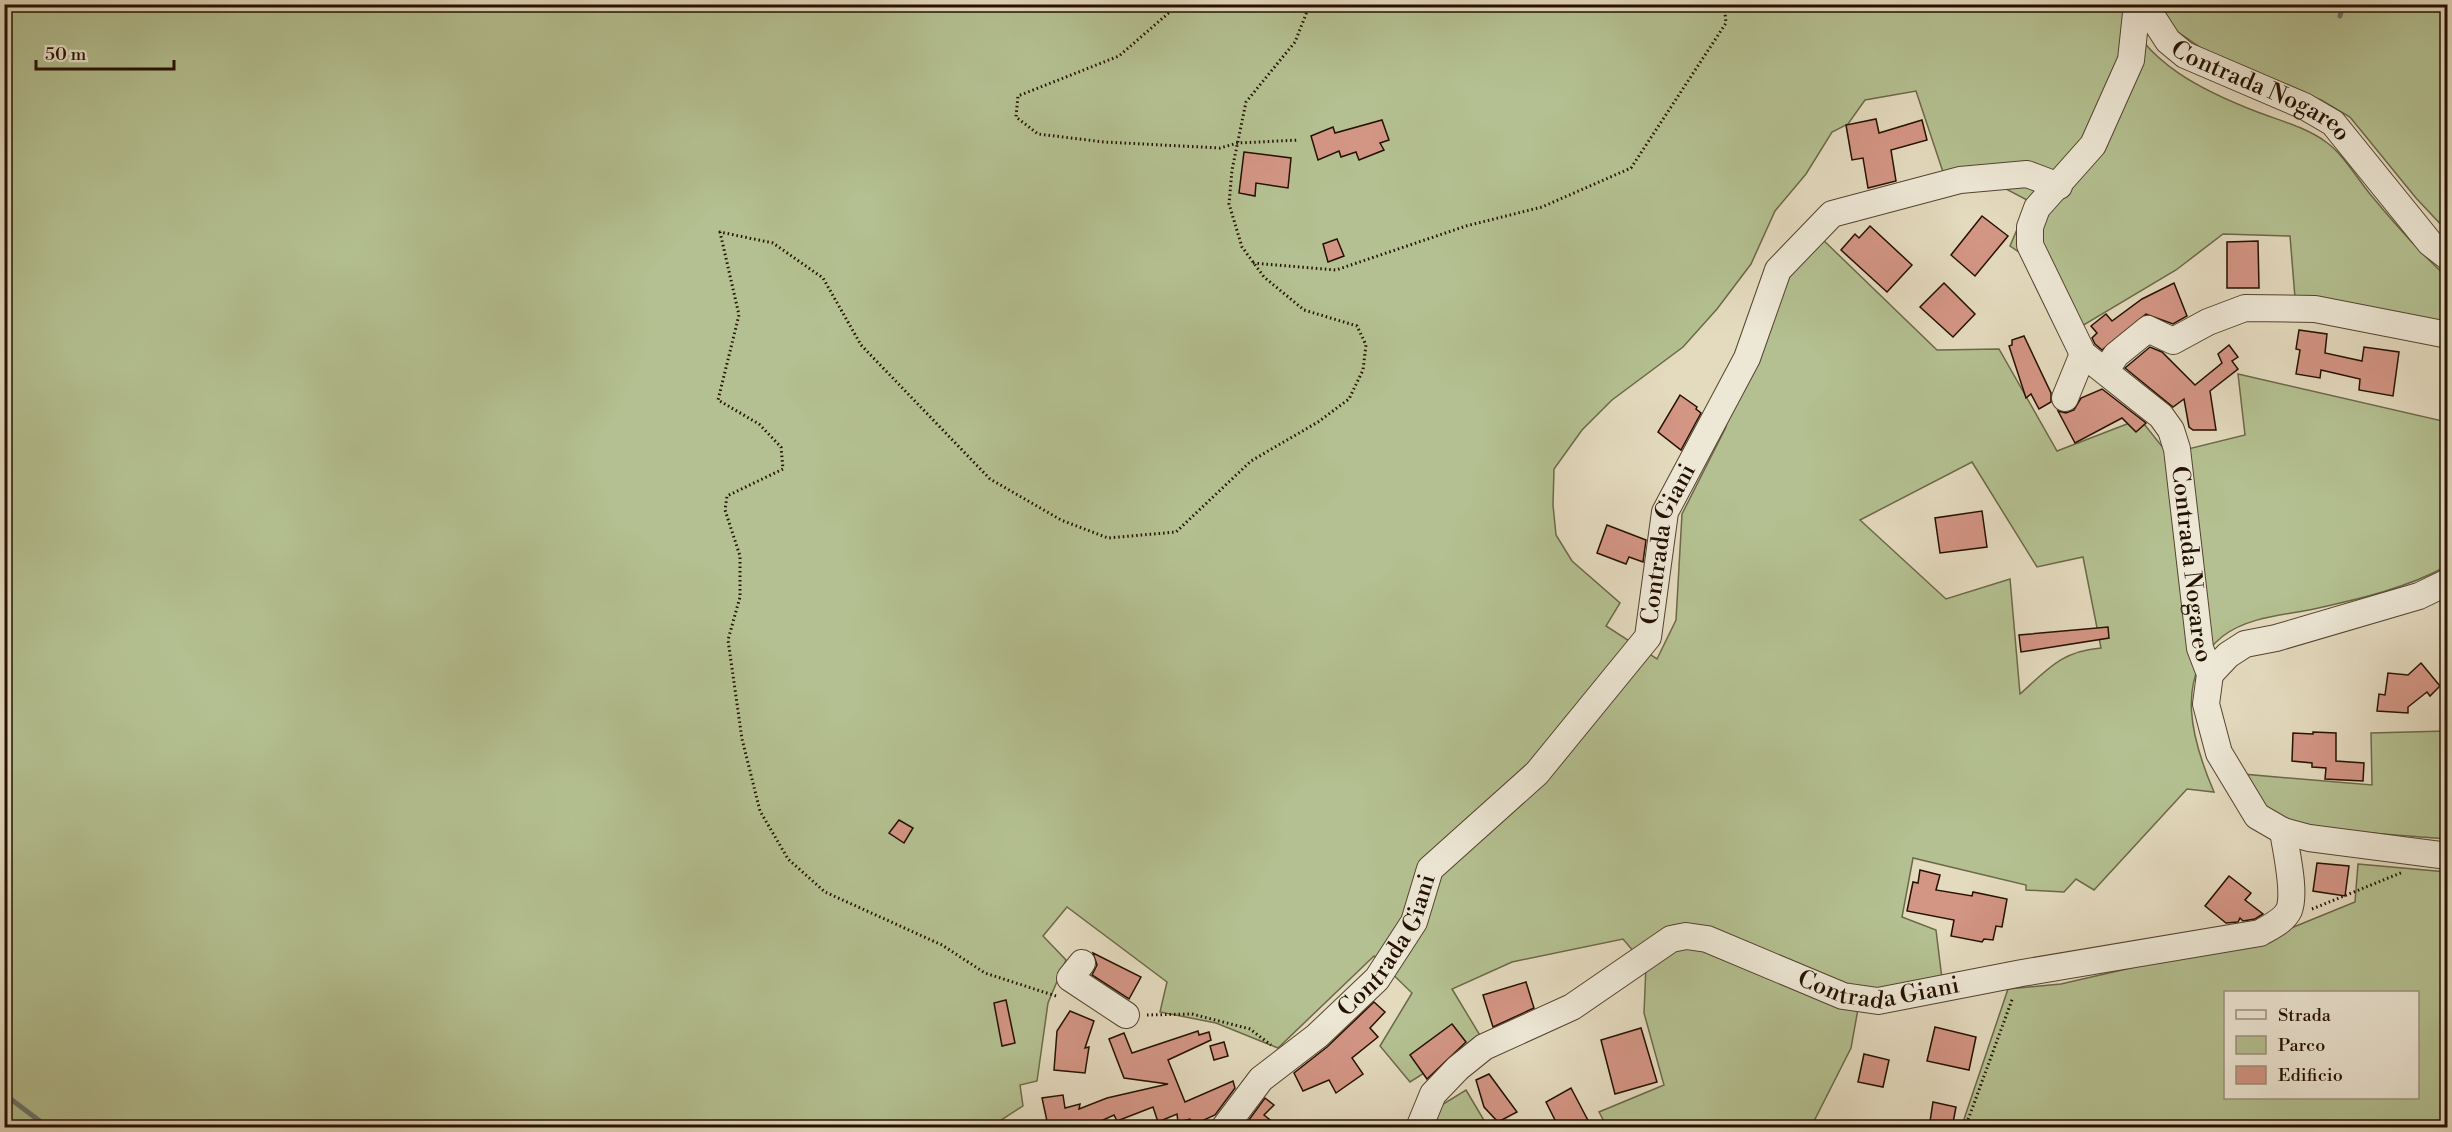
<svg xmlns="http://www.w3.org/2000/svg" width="2452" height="1132" font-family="'Libre Bodoni',serif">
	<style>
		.green { fill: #b4c091; stroke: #6c6848; stroke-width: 1.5; fill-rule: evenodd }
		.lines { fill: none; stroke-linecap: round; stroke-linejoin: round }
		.stream { stroke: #69766f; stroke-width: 5 }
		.building { fill: #d39584; stroke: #251100; stroke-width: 1.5 }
		.minor-casing { stroke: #554330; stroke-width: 28 }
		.path { stroke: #251100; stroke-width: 3; stroke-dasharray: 1.5 3; stroke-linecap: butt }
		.minor { stroke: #ede7d5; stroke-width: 26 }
		.labels { text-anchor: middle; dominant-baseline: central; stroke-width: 4.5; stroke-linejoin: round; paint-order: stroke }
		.street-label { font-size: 24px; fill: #251100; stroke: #ede7d5 }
	</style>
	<rect width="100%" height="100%" fill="#e4dabe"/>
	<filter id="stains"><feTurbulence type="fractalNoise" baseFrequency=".00333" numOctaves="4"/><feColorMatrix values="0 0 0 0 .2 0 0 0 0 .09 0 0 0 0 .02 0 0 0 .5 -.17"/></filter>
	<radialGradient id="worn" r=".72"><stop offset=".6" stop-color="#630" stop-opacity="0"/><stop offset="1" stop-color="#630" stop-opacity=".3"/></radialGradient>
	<g class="green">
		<path d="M5,5h2117c21,58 83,87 138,108 22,8 47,15 66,29 17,12 31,36 44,52 24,29 49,58 77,83v63l-151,-30 -6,-74 -67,-2 -47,36 -94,56 -28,-50 -44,-30 19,-45 -38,-20 -43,6 -32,-96 -51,9 -17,24 -16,8 -26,42 -31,37 -24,53 -34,45 -34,38 -71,53 -30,30 -28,39 -1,36 3,30 16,26 48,42 -14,23 51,33 19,-39 6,-106 44,-87 16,-73 17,-52 59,-67 119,115 62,-1 58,102 83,-32 28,35 77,-19 -7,-61 209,48v144c-40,22 -88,33 -133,43 -30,6 -66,8 -91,27 -51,40 -30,107 -9,156l-27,-3 -93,101 -18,-11 -12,13 -38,-2v-5l-113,-27 -11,59 34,13 6,49 -84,30 -7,39 -40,79h-204l-8,-15 65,-27 -20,-72 2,-47 -23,-27 -111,23 -60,27 29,48 -71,45 -30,-36 32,-53 -38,-37 -96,92 -62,-25 -56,-11 7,-30 -100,-75 -24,29 23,24 -18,43 -11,78 -17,4 3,21 -22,14 1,7 -997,1zM1972,462l65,105 46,-10 18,91c-39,3 -53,21 -81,46l-10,-115 -64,20 -86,-79z"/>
		<path d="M2157,5h290v226l-31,-33 -66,-81 -29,-17 -67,-25 -44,-21 -35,-24z"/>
		<path d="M2447,731v108c-37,-4 -151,-7 -177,-28 -11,-8 -20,-26 -28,-37l130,11 -1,-52z"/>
		<path d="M2358,864l89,8v255l-486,1 47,-139 53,-5 213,-49 81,-33zM2226,992h192v106h-192z"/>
		<path d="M1466,1090l22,37 -82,1v-1z"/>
	</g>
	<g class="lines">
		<g class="stream">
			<path d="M2340,16l3,-12"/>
			<path d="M4,1094l45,34"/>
		</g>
	</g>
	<g class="building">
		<path d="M1876,119l3,14 43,-13 5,20 -36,10 5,31 -28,7 -5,-30 -11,2 -6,-35z"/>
		<path d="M1382,120l7,20 -9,3 4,7 -25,10 -3,-8 -15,5 -2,-6 -21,9 -7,-24 22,-9 2,6z"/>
		<path d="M1244,152l47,6 -3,30 -32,-5 -1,13 -16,-3z"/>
		<path d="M1982,216l26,20 -33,40 -24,-21z"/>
		<path d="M1870,226l42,39 -25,27 -46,-42 14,-16 4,4z"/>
		<path d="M1337,239l7,17 -16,6 -5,-18z"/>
		<path d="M2258,241l1,47h-32v-46z"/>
		<path d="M1944,283l31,31 -22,23 -33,-30z"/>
		<path d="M2174,283l13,33 -14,8 -27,-10 -44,36 -7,-6 -3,-6 5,-5 -6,-7 15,-12 6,7 30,-22z"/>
		<path d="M2299,330l28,4 -2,19 37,8 2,-14 35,5 -6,44 -34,-6 1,-11 -39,-9 -1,8 -24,-4 4,-24 -4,-1z"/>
		<path d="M2024,336l27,57v9l-12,7 -8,-15 -5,4 -17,-52 3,-1v-5z"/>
		<path d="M2229,345l9,12 -6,4 6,8 -28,22 6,39h-23l-4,-3 -5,-28 -11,8 -48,-39 25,-21 12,5 33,33 27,-22 -4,-9z"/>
		<path d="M2102,389l44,34 -10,9 -14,-14 -47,25 -17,-32 8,2 8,-3 7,-12z"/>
		<path d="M1680,395l17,12 -1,2 5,4 -20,37 -23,-18z"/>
		<path d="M1982,511l5,36 -47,6 -5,-35z"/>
		<path d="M1607,525l39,15 -3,22 -14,-5 -3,7 -29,-11z"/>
		<path d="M2108,627l1,11 -88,14 -2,-17z"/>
		<path d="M2421,663l19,23 -10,10 -3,-4 -19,15v6l-31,-2 2,-17 6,1 3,-22 20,2z"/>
		<path d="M2313,732l23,1v28l28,2 -1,18 -38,-2 1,-11 -14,-1v-4l-20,-2 1,-28 20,1z"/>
		<path d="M899,820l14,8 -9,15 -15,-10z"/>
		<path d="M2317,863l32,3 -4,30 -32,-5z"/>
		<path d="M1920,870l20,5 -4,15 36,6 1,-4 34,7 -5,28 -6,-1 -3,14 -9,-1 -2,3 -31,-6 3,-16 -47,-9 6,-29 5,1z"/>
		<path d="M2229,876l22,17 -6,7 18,14 -8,5 -12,2 -3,-3 -2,4 -12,1 -21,-17z"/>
		<path d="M1093,953l48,24 -12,22 -37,-24 5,-10z"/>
		<path d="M1526,982l8,26 -41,19 -10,-32z"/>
		<path d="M1006,1000l9,43 -13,3 -8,-43z"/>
		<path d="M1374,1002l11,10 -15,16 8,9 -26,21 11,16 -27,19 -7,-13 -26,11 -9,-18 33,-26z"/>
		<path d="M1070,1011l24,10 -9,27 4,-1 -4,26 -31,-3 3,-39z"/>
		<path d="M1452,1024l14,18 -39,37 -17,-24z"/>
		<path d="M1935,1027l41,10 -7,33 -42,-9z"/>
		<path d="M1641,1028l16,54 -42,12 -14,-54z"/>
		<path d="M1198,1031l1,4 10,-3 2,8 -43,20 17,42 48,-21 2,7 -20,27 -22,10 -3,-6 -12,3 -1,-8 -19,8 -5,-15 -36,14 -3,-6 -13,6 -40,7h-21l-1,-3 8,-4 -5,-23 21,-3 2,13 15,-4 -1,5 28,-11 61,-14 -44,-6 -15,-39 15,-6 8,20z"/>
		<path d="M1224,1042l4,14 -14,4 -4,-14z"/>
		<path d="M1864,1054l25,6 -6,27 -25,-5z"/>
		<path d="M1489,1074l28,38 -19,10 -14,-15 -8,-27z"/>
		<path d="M1571,1088l21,40h-33l-13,-26z"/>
		<path d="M1265,1098l9,7 -10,10 16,13h-37z"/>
		<path d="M1933,1102l23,5 -4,21h-23z"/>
	</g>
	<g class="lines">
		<g class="minor-casing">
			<g id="minor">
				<path id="s1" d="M2137,4l-6,56 -38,85 -56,63 -7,19v18l53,109 78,62 10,14 6,19 23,199 10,26 -4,30 13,49 38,63 26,15 26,7 139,18"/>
				<path id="s2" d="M2144,4l24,37 17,14 119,51 29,17 97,120 18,14"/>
				<path d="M2106,370l10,-15 32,-26 25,12 35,-19 37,-14 70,1 133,26"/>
				<path d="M2065,398l18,-44"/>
				<path d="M2210,674l18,-19 17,-11 31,-6 143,-42 29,-14"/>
				<path d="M1082,963l-12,15 56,37"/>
				<path id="s3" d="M1224,1128l37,-49 56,-43 60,-57 37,-57 16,-53 107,-96 111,-136 17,-125 82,-154 31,-88 54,-56 128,-34 67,-6 32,12"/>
				<path id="s4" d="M1419,1128l14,-34 25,-26 26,-21 88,-40 99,-68 15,-3 21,3 136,57 35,5 144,-28 238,-40c10,-6 24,-12 29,-23 7,-18 -3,-59 -6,-79"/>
			</g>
		</g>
		<g class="path">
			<path d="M1179,4l-60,52 -101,40 -2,21 22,17 66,8 116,6 18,-5 61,-3"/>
			<path d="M1253,263l83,7 130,-44 76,-19 89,-39 95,-145 -2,-19"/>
			<path d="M2312,909l91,-37"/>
			<path d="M1056,996l-71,-23 -43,-28 -117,-53 -37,-33 -28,-48 -18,-72 -14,-99 12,-43v-41l-15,-46 2,-14 56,-27 -2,-22 -22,-23 -41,-24 21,-85 -19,-83 53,11 50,35 38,67 129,134 71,41 47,18 68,-6 75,-71 67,-39 31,-23 14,-29 3,-25 -9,-19 -53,-16 -40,-33 -22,-30 -13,-43 3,-34 14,-68 49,-60 15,-38"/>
			<path d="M1147,1015l45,-1 58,15 21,16"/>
			<path d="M1965,1128l48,-131"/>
		</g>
		<use href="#minor" class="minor"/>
	</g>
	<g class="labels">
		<g class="street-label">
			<text stroke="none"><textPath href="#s2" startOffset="150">Contrada Nogareo</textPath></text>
			<text stroke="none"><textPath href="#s3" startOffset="753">Contrada Giani</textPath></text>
			<text stroke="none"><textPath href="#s1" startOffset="646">Contrada Nogareo</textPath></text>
			<text stroke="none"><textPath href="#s3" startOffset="249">Contrada Giani</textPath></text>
			<text stroke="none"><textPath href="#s4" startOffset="542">Contrada Giani</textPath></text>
		</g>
	</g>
	<rect width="2452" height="1132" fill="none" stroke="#e4dabe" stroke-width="24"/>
	<rect x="6" y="6" width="2440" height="1120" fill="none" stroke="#251100" stroke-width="3"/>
	<rect x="12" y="12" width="2428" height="1108" fill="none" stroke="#251100" stroke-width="1.5"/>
	<rect x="2224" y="991" width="195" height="108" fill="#ede7d5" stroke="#9d9180" stroke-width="1.5"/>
	<rect x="2236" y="1010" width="30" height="9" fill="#ede7d5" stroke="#9d9180" stroke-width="1.5"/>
	<text x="2278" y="1021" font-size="18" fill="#251100">Strada</text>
	<rect x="2236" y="1036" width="30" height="18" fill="#b4c091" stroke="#9d9180" stroke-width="1.5"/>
	<text x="2278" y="1051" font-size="18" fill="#251100">Parco</text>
	<rect x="2236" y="1066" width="30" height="18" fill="#d39584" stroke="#9d9180" stroke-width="1.5"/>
	<text x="2278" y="1081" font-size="18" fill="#251100">Edificio</text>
	<path d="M36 60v9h138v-9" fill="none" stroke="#251100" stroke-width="3"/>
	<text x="45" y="60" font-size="18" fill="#251100" stroke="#ede7d5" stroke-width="4.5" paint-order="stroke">50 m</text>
	<rect width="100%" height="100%" filter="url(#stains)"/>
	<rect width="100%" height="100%" fill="url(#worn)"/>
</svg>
